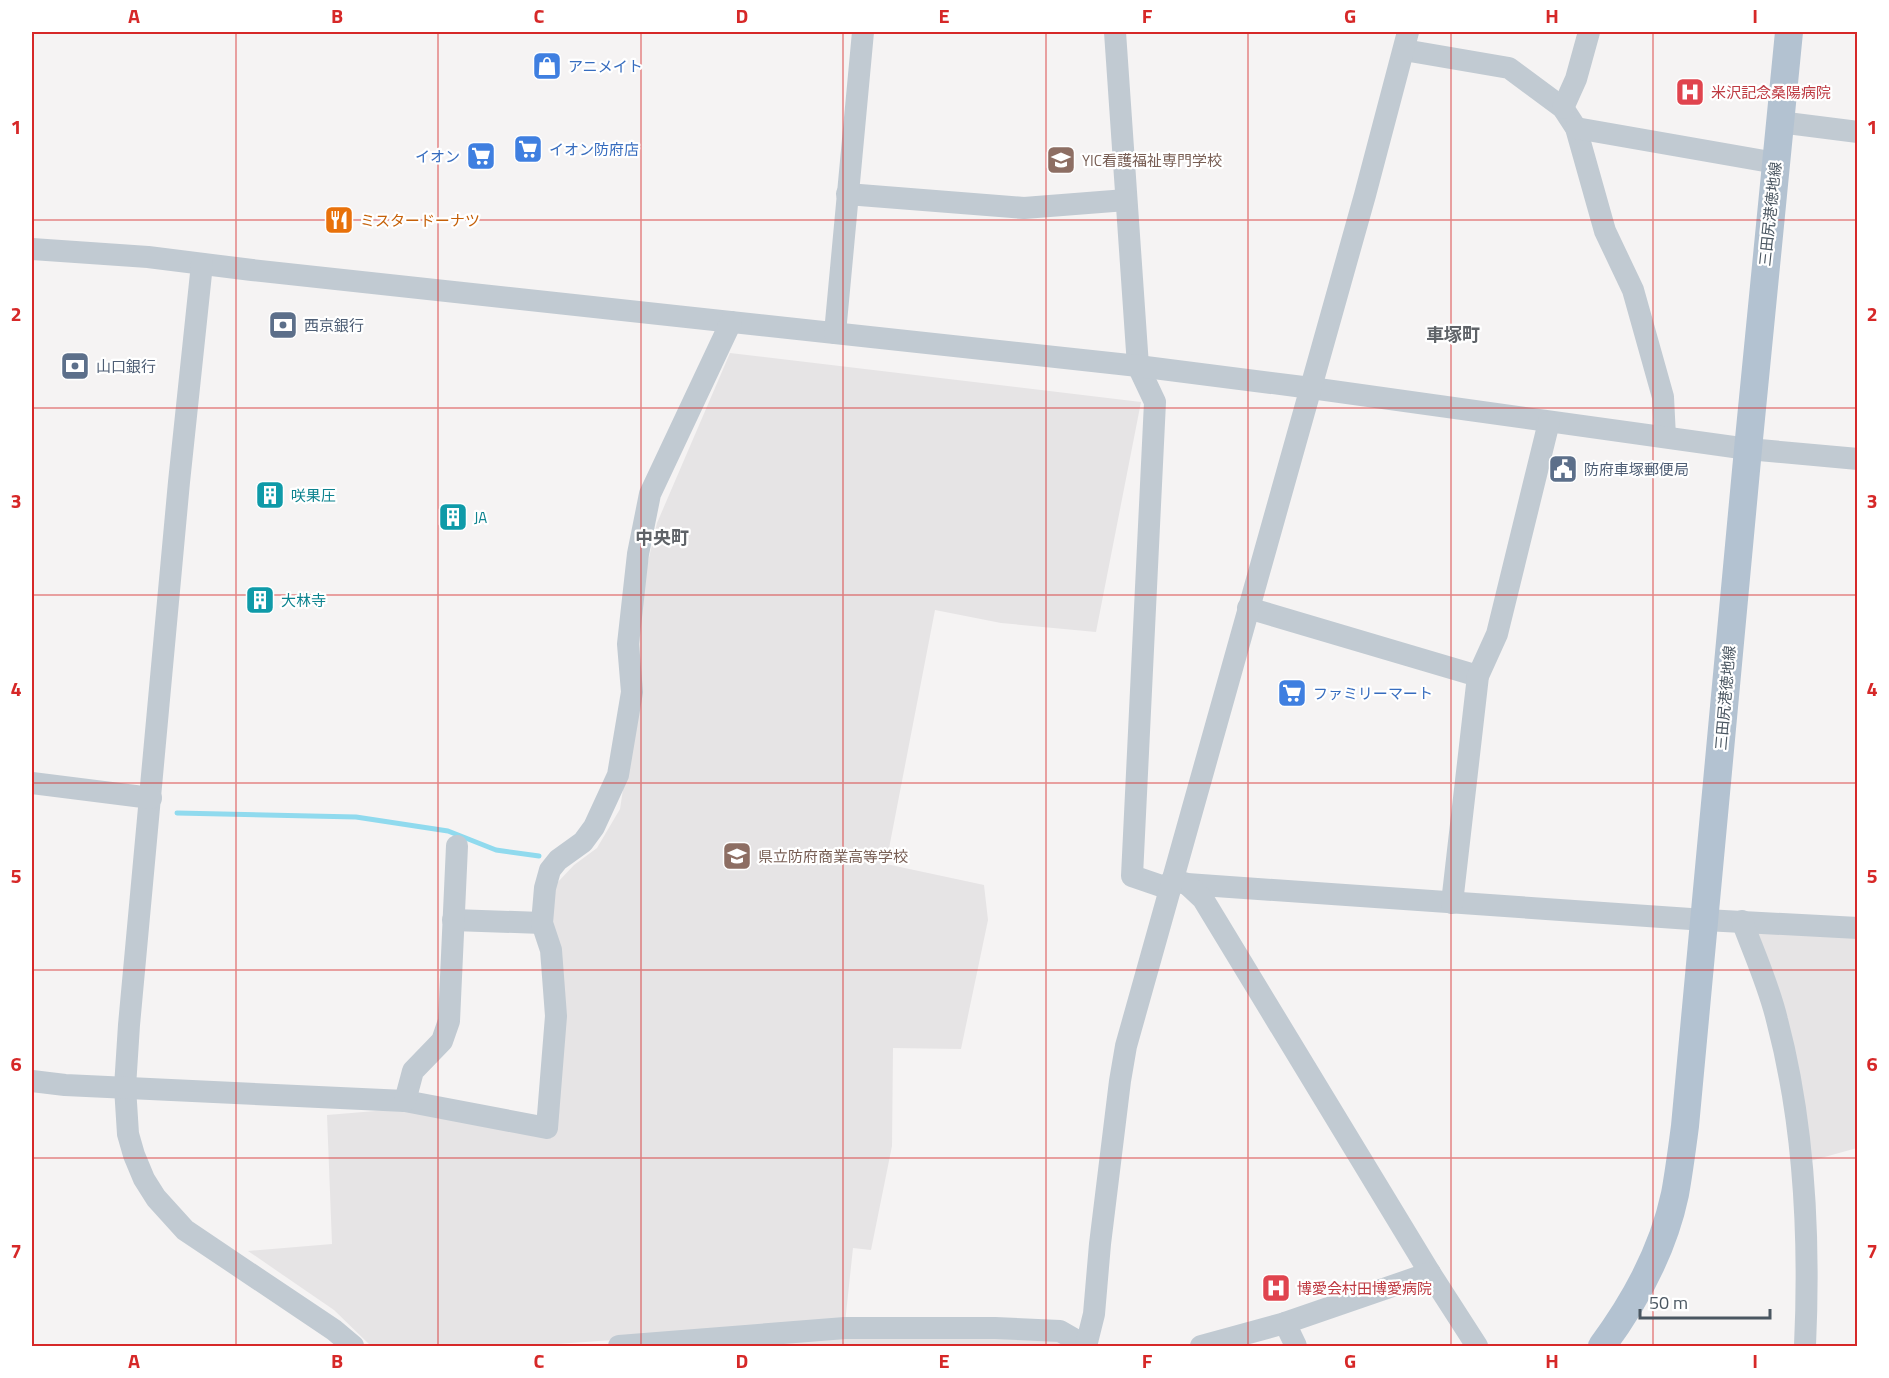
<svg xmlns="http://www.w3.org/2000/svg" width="1889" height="1378" font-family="'Titillium Web','Noto Sans JP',sans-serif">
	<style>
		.education { fill: #e6e4e5 }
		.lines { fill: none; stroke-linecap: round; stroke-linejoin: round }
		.stream { stroke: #90daee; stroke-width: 5 }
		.minor { stroke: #c1cad2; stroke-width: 22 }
		.major { stroke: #b3c2d1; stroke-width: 28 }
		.grid { fill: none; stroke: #d62828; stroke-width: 1.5; stroke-opacity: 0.55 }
		.labels { text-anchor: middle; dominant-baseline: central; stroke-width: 4.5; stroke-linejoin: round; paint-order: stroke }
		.shop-label { font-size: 15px; fill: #366cbe; stroke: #fff; text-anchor: start }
		.health-label { font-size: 15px; fill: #be3a42; stroke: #fff; text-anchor: start }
		.education-label { font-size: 15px; fill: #785e54; stroke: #fff; text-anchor: start }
		.street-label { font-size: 15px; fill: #4a5661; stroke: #fff }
		.food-label { font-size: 15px; fill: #c56008; stroke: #fff; text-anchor: start }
		.service-label { font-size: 15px; fill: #4e5e75; stroke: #fff; text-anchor: start }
		.culture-label { font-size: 15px; fill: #0d838f; stroke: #fff; text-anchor: start }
		.quarter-label { font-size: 18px; font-weight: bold; fill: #5f6368; stroke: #fff }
		.neatline { fill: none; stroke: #d62828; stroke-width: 2 }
		.grid-label { font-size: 20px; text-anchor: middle; font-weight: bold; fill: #d62828 }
	</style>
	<rect width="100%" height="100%" fill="#f5f3f3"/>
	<g class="education">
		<path d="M730,353l411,49 -45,230 -95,-9 -66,-13 -49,254 98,21 4,35 -27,129 -68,-1 -1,98 -21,104 -18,-2 -8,75 -315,23h-159l-37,-36 -86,-59 84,-7 -5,-129 85,-7 140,30 14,-115 -16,-103 6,-36 18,-19 23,-17 23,-39 16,-104 -3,-78 24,-104z"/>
		<path d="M1742,921l115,7v220l-54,15z"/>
		<path d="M845,1328l221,14 -1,4h-446z"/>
	</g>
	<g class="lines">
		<path class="stream" d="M177,813l179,4 92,14 48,19 43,6"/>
		<g class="minor">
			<path d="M1115,32l23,334 17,36 -23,474 38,13"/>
			<path d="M1404,50l105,18 54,40 13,20 29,103 28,59 30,107 2,40"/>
			<path d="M1563,108l13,-29 13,-47"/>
			<path d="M1779,122l79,10"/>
			<path d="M1576,128l200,35"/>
			<path d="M847,194l177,14 102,-8"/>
			<path d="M32,249l116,8 104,13 886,96 173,22 437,61 110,10"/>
			<path d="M202,264l-23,218 -50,543 -4,62 3,47 6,21 10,24 12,19 29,32 149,100 19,16"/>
			<path d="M835,333l28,-301"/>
			<path d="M1248,608l230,68"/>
			<path d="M32,783l119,15"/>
			<path d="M1172,880l15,4 518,36 153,8"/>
			<path d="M1187,884l16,15 227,374 47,73"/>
			<path d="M1452,903l26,-227 19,-42 52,-212"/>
			<path d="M453,920l89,3"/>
			<path d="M1742,921c12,32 27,65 35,99 28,106 33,217 28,326"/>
			<path d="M32,1081l33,4 340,16 142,27 9,-112 -5,-66 -9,-27 3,-35 5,-18 8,-10 25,-18 11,-15 24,-52 14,-83 -4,-48 10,-90 12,-60 81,-172"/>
			<path d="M405,1101l8,-30 29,-30 7,-20 8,-175"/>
			<path d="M1285,1323l11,23"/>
			<path d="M619,1346l226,-18h150l65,3 26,15"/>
			<path d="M1086,1346l8,-32 6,-70 20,-163 6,-35 239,-851 43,-163"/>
			<path d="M1201,1346l84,-23 145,-50"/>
		</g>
		<path class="major" d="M1602,1346c34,-46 61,-95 73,-152 4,-22 7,-45 10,-68l63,-677 41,-417"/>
	</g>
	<path class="grid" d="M236,32v1314M438,32v1314M641,32v1314M843,32v1314M1046,32v1314M1248,32v1314M1451,32v1314M1653,32v1314M32,220h1826M32,408h1826M32,595h1826M32,783h1826M32,970h1826M32,1158h1826"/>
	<defs>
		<g id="shop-square" transform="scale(1.5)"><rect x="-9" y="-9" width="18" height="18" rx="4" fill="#3f7fe0" stroke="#fff"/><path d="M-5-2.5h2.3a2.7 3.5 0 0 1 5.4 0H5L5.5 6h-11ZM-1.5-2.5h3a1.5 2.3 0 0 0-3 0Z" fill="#fff"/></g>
		<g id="hospital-square" transform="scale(1.5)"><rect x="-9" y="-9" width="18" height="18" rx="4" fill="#e0444e" stroke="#fff"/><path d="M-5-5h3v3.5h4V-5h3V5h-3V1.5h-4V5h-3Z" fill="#fff"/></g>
		<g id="supermarket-square" transform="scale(1.5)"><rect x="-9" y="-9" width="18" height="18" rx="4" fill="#3f7fe0" stroke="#fff"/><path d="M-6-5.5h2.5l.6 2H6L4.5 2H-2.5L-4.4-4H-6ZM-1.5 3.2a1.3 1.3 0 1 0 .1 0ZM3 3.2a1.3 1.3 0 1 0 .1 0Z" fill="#fff"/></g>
		<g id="university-square" transform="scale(1.5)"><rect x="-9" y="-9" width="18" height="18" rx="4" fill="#8d6e63" stroke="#fff"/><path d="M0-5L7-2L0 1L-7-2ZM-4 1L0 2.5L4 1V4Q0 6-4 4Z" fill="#fff"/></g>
		<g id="restaurant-square" transform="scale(1.5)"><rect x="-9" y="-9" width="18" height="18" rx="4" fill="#e8710a" stroke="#fff"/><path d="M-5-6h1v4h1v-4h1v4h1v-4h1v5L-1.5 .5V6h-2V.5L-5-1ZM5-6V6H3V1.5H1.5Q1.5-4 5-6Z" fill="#fff"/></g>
		<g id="bank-square" transform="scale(1.5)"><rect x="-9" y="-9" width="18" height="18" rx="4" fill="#5c6f8a" stroke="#fff"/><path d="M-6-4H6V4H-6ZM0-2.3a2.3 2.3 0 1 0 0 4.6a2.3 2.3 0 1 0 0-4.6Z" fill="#fff"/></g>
		<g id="civic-square" transform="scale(1.5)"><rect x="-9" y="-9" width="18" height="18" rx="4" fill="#5c6f8a" stroke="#fff"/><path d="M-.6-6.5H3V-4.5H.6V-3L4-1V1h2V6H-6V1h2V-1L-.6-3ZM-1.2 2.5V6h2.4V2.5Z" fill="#fff"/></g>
		<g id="building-square" transform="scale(1.5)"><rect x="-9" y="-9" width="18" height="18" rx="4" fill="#0f9aa8" stroke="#fff"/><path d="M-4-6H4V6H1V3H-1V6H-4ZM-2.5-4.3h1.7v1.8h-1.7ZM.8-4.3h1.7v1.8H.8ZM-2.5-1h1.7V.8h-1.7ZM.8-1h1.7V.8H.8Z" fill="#fff"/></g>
		<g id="school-square" transform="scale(1.5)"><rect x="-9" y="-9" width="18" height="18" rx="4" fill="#8d6e63" stroke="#fff"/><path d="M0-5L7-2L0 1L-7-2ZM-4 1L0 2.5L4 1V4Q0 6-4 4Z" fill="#fff"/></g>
	</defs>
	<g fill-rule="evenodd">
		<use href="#shop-square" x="547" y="66"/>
		<use href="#hospital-square" x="1690" y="92"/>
		<use href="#supermarket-square" x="528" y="149"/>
		<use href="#supermarket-square" x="481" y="156"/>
		<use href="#university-square" x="1061" y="160"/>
		<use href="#restaurant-square" x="339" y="220"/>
		<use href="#bank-square" x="283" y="325"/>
		<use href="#bank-square" x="75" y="366"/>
		<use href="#civic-square" x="1563" y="469"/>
		<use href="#building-square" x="270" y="495"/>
		<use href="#building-square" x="453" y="517"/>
		<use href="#building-square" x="260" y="600"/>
		<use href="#supermarket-square" x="1292" y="693"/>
		<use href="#school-square" x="737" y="856"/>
		<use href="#hospital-square" x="1276" y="1288"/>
	</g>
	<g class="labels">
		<g class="shop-label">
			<text x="568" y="66">アニメイト</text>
			<text x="549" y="149">イオン防府店</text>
			<text x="460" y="156" text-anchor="end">イオン</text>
			<text x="1313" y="693">ファミリーマート</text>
		</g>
		<g class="health-label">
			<text x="1711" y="92">米沢記念桑陽病院</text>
			<text x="1297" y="1288">博愛会村田博愛病院</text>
		</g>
		<g class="education-label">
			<text x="1082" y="160">YIC看護福祉専門学校</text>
			<text x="758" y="856">県立防府商業高等学校</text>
		</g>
		<g class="street-label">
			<text transform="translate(1770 214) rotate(-84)">三田尻港徳地線</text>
			<text transform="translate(1725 698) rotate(-85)">三田尻港徳地線</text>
		</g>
		<g class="food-label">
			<text x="360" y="220">ミスタードーナツ</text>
		</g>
		<g class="service-label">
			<text x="304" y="325">西京銀行</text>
			<text x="96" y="366">山口銀行</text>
			<text x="1584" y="469">防府車塚郵便局</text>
		</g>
		<g class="culture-label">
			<text x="291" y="495">咲果圧</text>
			<text x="474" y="517">JA</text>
			<text x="281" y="600">大林寺</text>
		</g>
		<g class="quarter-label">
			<text x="1453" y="334">車塚町</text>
			<text x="662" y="537">中央町</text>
		</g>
	</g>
	<rect width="1889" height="1378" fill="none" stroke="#ffffff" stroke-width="66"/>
	<path d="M1640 1309v9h130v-9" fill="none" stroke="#4a5661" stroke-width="3"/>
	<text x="1649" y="1309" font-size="18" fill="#4a5661" stroke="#ffffff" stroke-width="4.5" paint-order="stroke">50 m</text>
	<rect x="33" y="33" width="1823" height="1312" class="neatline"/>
	<g class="grid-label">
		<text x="134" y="23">A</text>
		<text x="337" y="23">B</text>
		<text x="539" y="23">C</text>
		<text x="742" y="23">D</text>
		<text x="944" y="23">E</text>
		<text x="1147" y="23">F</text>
		<text x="1350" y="23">G</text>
		<text x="1552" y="23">H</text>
		<text x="1755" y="23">I</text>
		<text x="16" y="134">1</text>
		<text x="1872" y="134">1</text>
		<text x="16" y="321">2</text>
		<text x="1872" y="321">2</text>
		<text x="16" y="508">3</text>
		<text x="1872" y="508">3</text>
		<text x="16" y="696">4</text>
		<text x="1872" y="696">4</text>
		<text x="16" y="883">5</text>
		<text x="1872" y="883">5</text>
		<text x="16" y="1071">6</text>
		<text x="1872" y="1071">6</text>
		<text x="16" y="1258">7</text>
		<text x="1872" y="1258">7</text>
		<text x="134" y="1368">A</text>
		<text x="337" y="1368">B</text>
		<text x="539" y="1368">C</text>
		<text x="742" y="1368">D</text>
		<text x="944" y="1368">E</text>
		<text x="1147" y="1368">F</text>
		<text x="1350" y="1368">G</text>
		<text x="1552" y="1368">H</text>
		<text x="1755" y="1368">I</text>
	</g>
</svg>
